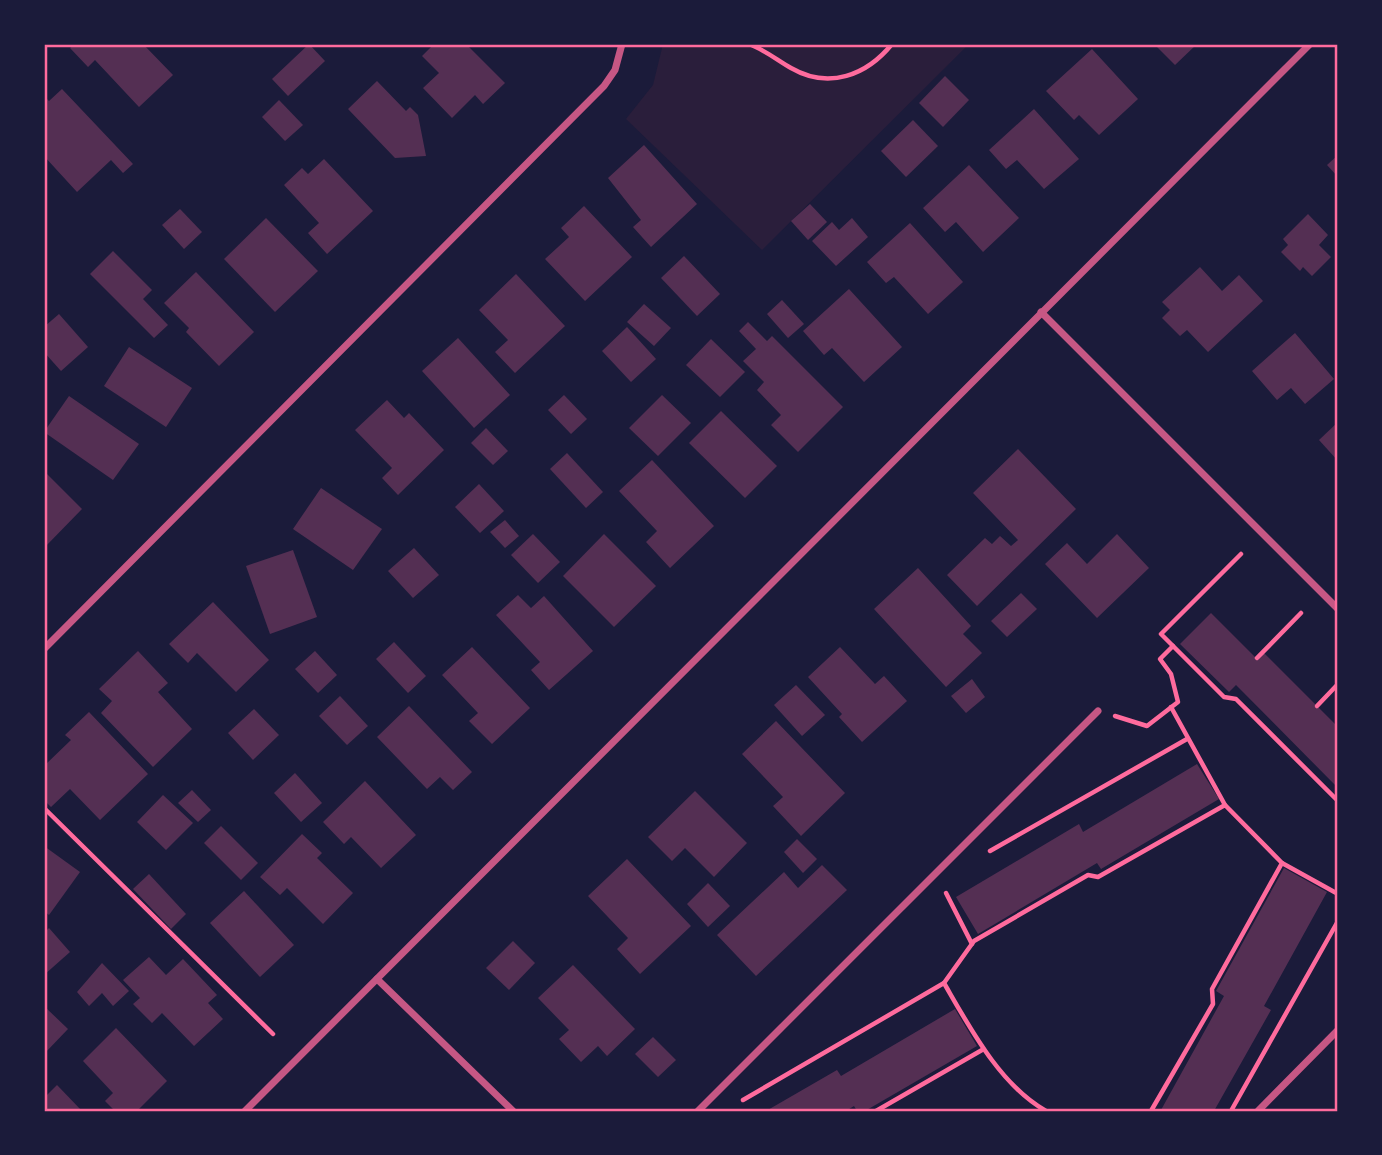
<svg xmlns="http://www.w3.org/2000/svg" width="1382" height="1155" font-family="Karla,sans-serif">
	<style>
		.green { fill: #2a1e3b }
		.building { fill: #542f53 }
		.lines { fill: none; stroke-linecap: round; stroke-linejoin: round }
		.path { stroke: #ff6b9d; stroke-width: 4.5 }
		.minor { stroke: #c65784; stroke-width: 7 }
		.neatline { fill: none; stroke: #ff6b9d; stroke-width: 2.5 }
	</style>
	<rect width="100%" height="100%" fill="#1b1b3a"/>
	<path class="green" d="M663,44h306l-207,206 -136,-131 27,-34z"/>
	<g class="building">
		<path d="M75,44h68l30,31 -34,32 -44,-47 -7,7 -18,-19z"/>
		<path d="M309,44l16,17 -37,35 -16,-17z"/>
		<path d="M434,44h32l39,39 -22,21 -8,-9 -23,23 -29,-30 16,-15 -17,-17z"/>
		<path d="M1154,44h43l-22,21z"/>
		<path d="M1092,49l46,50 -39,36 -20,-20 -5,5 -28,-29z"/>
		<path d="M945,76l24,24 -26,27 -24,-24z"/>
		<path d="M377,81l29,30 4,-4 8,8 8,41 -31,2 -47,-49z"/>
		<path d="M62,89l71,75 -10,9 -12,-13 -34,32 -33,-36v-60l5,5z"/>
		<path d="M279,100l24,25 -18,16 -23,-24z"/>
		<path d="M1034,109l45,50 -35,30 -27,-29 -11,9 -17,-19z"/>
		<path d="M913,120l25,26 -32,31 -25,-26z"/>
		<path d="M644,145l53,59 -46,43 -18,-20 8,-7 -33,-42z"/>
		<path d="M1338,155v22l-11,-12z"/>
		<path d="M324,159l49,52 -46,43 -19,-21 11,-10 -35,-38 18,-17 6,6z"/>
		<path d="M969,165l50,53 -36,34 -27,-30 -11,10 -22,-24z"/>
		<path d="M810,204l17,18 -19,18 -17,-19z"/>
		<path d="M584,206l48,51 -47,44 -40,-42 24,-22 -8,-9z"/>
		<path d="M180,209l22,23 -18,17 -22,-24z"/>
		<path d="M1308,214l20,21 -9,10 12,12 -19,19 -9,-9 -3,4 -19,-19 7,-7 -5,-6z"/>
		<path d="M266,218l52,53 -43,41 -51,-53z"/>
		<path d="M852,218l16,19 -32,29 -24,-25 20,-19 7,8z"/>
		<path d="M910,223l53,59 -35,32 -34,-37 -8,6 -19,-21z"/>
		<path d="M113,251l39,39 -9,9 25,26 -14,13 -64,-64z"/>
		<path d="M684,256l36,38 -23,22 -36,-38z"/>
		<path d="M1200,267l22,24 17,-16 24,26 -55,51 -21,-22 -7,6 -18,-18 8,-8 -8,-8z"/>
		<path d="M196,272l58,60 -35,34 -33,-34 3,-4 -25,-25z"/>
		<path d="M516,274l49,52 -50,47 -20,-21 13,-12 -29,-30z"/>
		<path d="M849,289l53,58 -38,35 -32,-34 -8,7 -21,-24z"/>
		<path d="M782,300l22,24 -16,14 -21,-24z"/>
		<path d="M644,304l27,24 -17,18 -27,-24z"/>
		<path d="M59,314l29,33 -27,24 -17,-19v-25z"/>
		<path d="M748,322l19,19 5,-5 71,71 -45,45 -27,-27 10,-10 -24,-25 7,-8 -21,-21 13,-12 -17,-18z"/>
		<path d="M627,327l29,32 -25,23 -29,-31z"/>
		<path d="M1295,333l39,46 -29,25 -14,-16 -14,12 -25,-29z"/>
		<path d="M458,338l52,57 -36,33 -52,-57z"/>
		<path d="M711,339l34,33 -25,25 -34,-32z"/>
		<path d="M129,347l63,41 -26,39 -62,-41z"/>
		<path d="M564,395l23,24 -16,15 -23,-24z"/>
		<path d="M662,395l29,28 -33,33 -29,-28z"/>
		<path d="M69,396l70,48 -26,36 -69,-48z"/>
		<path d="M387,400l17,18 5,-5 35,37 -46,45 -16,-17 10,-10 -37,-38z"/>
		<path d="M721,411l56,55 -32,32 -56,-55z"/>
		<path d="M1338,422v39l-19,-21z"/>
		<path d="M486,428l22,23 -15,14 -22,-22z"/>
		<path d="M1018,449l58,60 -99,97 -30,-31 38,-37 7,6 8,-8 11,10 7,-6 -45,-47z"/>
		<path d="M567,453l36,39 -17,16 -36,-39z"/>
		<path d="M652,460l62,66 -44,42 -24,-26 11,-11 -38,-40z"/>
		<path d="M44,471l38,38 -38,39z"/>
		<path d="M479,484l25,27 -24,22 -25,-26z"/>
		<path d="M321,488l61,41 -29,41 -60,-41z"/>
		<path d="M505,520l14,16 -14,12 -15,-16z"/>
		<path d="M533,534l27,28 -22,21 -27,-28z"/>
		<path d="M604,534l52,52 -42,41 -51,-51z"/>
		<path d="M1117,534l32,34 -52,50 -52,-54 22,-21 20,21z"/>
		<path d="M414,548l25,27 -26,23 -25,-27z"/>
		<path d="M293,550l24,67 -47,17 -24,-68z"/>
		<path d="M918,568l53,58 -8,8 19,19 -36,34 -72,-78z"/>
		<path d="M1021,593l16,16 -30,28 -16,-16z"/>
		<path d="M518,595l13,13 13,-12 49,55 -44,39 -18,-20 9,-8 -44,-47z"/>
		<path d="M213,602l56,58 -33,32 -39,-39 -9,10 -19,-19z"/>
		<path d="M1211,613l47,47 6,-7 74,74v61l-102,-103 -7,7 -49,-48z"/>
		<path d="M394,642l32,34 -18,17 -32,-34z"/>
		<path d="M472,647l58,61 -38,36 -23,-23 9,-8 -36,-38z"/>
		<path d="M840,647l35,37 9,-8 23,25 -45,41 -23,-25 3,-3 -34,-37z"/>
		<path d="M138,651l30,32 -10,9 34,37 -39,38 -52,-54 11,-12 -13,-12z"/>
		<path d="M315,651l22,24 -19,18 -23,-24z"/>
		<path d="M972,679l13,18 -19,16 -15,-17z"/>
		<path d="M796,685l29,30 -23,21 -28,-31z"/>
		<path d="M340,696l28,30 -21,19 -28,-29z"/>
		<path d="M409,706l63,66 -19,18 -13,-13 -13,12 -50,-52z"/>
		<path d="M254,709l25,26 -26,25 -25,-27z"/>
		<path d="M89,712l59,62 -48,46 -30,-31 -19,18 -7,-7v-34l27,-26 -6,-5z"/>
		<path d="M776,721l69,72 -44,43 -28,-30 10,-9 -41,-43z"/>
		<path d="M1197,764l22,35 -118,70 -4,-6 -119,71 -22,-37 123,-73 4,8z"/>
		<path d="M295,773l27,30 -21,19 -27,-29z"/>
		<path d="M365,781l51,54 -35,33 -30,-31 -7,7 -21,-22z"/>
		<path d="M192,790l19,20 -13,12 -20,-19z"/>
		<path d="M695,791l52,52 -33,34 -29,-29 -13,13 -24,-24z"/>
		<path d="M163,795l30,28 -27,27 -29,-28z"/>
		<path d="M221,826l37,37 -17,17 -37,-37z"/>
		<path d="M302,834l20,19 -5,5 36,35 -30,31 -36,-36 -7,7 -20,-18z"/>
		<path d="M797,839l20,20 -14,14 -19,-21z"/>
		<path d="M44,846l36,26 -31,43 -5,-4z"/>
		<path d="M627,859l64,67 -51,48 -23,-25 11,-11 -40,-42z"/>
		<path d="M822,865l25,25 -91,86 -39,-41 67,-63 14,16z"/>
		<path d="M1284,868l43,24 -63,114 7,4 -57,101h-50l-3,-1 63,-114 -8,-5z"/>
		<path d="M149,874l37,40 -15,15 -38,-40z"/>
		<path d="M708,883l22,23 -22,21 -21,-23z"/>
		<path d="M244,891l50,54 -34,32 -50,-54z"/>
		<path d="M49,928l21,24 -26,23v-42z"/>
		<path d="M513,941l22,22 -26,27 -23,-22z"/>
		<path d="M149,957l17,18 17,-16 34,36 -9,8 15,16 -29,27 -32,-33 -10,10 -19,-19 7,-6 -17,-18z"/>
		<path d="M102,963l27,28 -16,15 -11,-13 -13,13 -12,-14z"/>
		<path d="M573,965l62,64 -28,27 -9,-10 -17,16 -22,-23 10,-9 -31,-32z"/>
		<path d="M44,1006l24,23 -24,25z"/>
		<path d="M955,1009l22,37 -112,65h-8l-3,-5 -8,5h-80l71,-41 4,6z"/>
		<path d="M116,1028l51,53 -30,30h-22l-10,-10 8,-8 -30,-32z"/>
		<path d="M653,1037l23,23 -18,17 -23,-23z"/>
		<path d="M57,1085l25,26h-38v-13z"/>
	</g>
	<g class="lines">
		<g class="path">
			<path d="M749,44c16,6 28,16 42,24 38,22 76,7 101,-24"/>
			<path d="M1241,554l-80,80 63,63 12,2 102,102"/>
			<path d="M1257,658l44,-45"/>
			<path d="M1317,706l21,-22"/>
			<path d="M1171,707l54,98"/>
			<path d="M1115,716l32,10 31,-24 -7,-28 -11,-15 13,-13"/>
			<path d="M44,808l229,226"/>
			<path d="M990,851l197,-112"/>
			<path d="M946,893l26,51"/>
			<path d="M743,1100l201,-117"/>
			<path d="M876,1111l106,-61"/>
			<path d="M1046,1111c-46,-26 -76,-83 -102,-128l30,-42 114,-66 10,2 127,-72 57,58 56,31"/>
			<path d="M1151,1111l62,-107 -1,-15 70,-126"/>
			<path d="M1231,1111l107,-190"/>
		</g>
		<g class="minor">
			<path d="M1041,312l297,297"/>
			<path d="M44,649l560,-563 11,-16 7,-26"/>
			<path d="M377,979l136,132"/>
			<path d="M245,1111l1065,-1067"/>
			<path d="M698,1111l400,-400"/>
			<path d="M1258,1111l80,-81"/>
		</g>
	</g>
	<rect width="1382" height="1155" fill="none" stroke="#1b1b3a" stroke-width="91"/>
	<rect x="46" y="46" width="1290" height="1064" class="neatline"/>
</svg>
